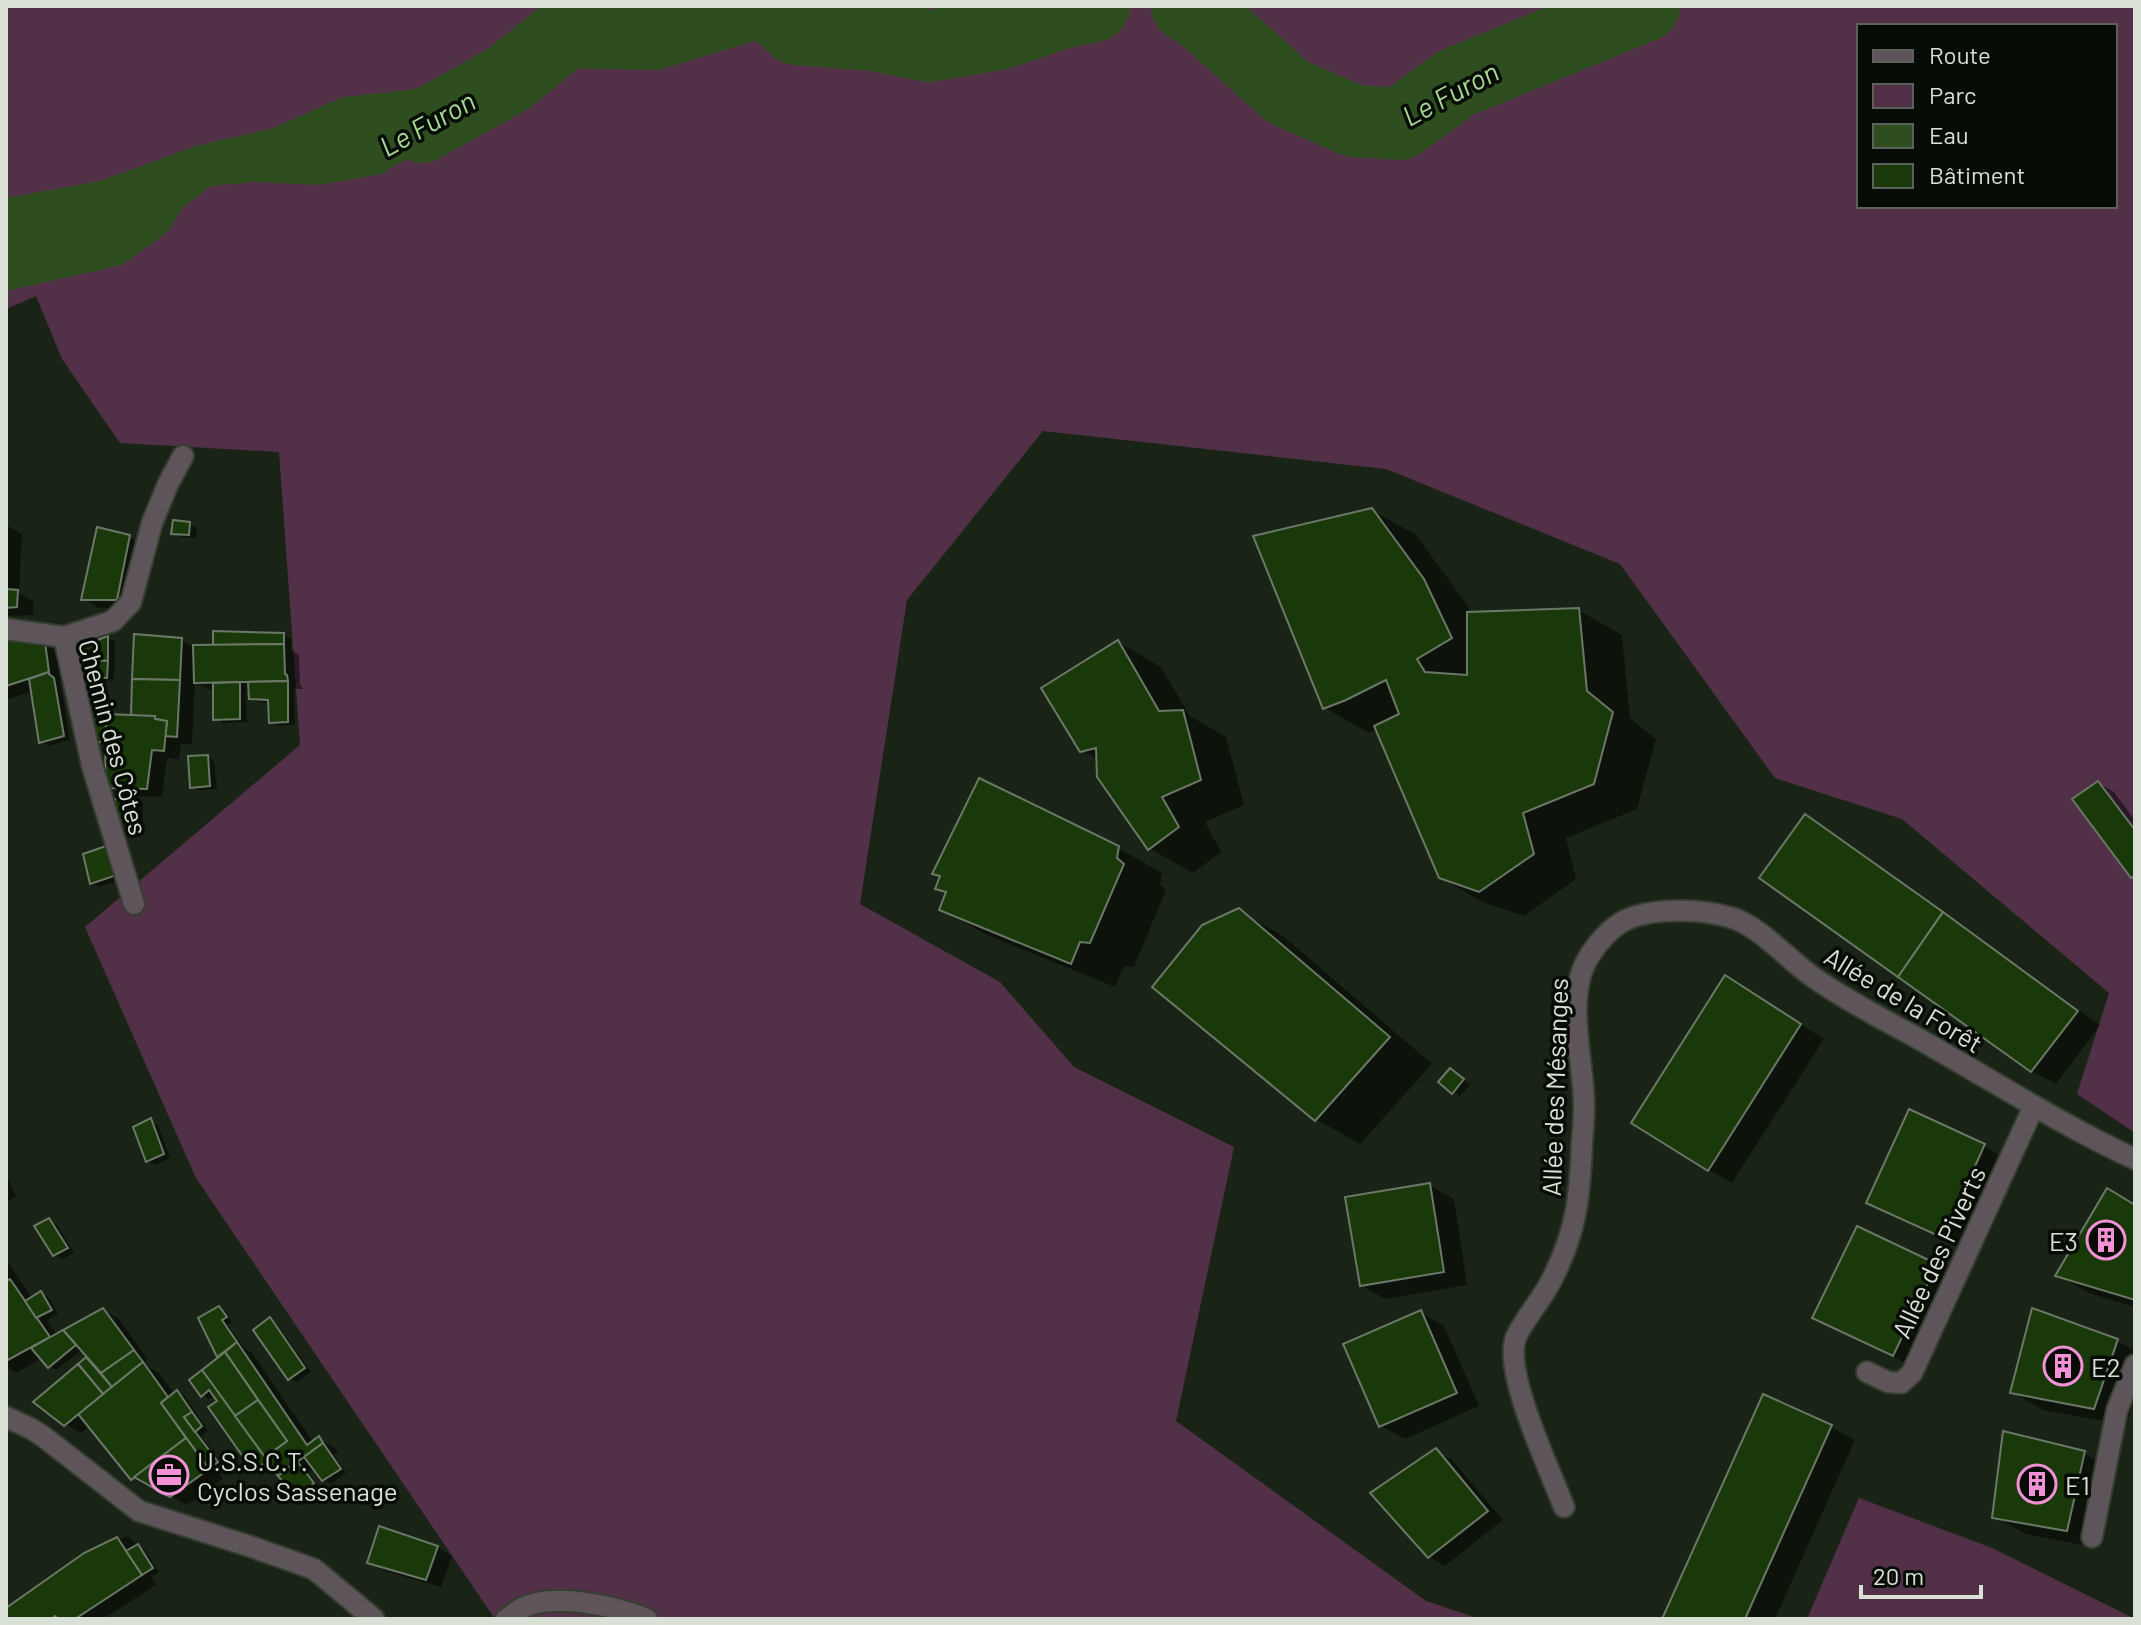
<svg xmlns="http://www.w3.org/2000/svg" width="2141" height="1625" font-family="Barlow,sans-serif">
	<style>
		.green { fill: #523148; fill-rule: evenodd }
		.water { fill: #2e4e20 }
		.shadow { fill: #0007 }
		.lines { fill: none; stroke-linecap: round; stroke-linejoin: round }
		.river { stroke: #2e4e20; stroke-width: 72 }
		.building { fill: #1a390b; stroke: #6c7867; stroke-width: 2 }
		.minor-casing { stroke: #353e31; stroke-width: 24 }
		.minor { stroke: #5d555a; stroke-width: 20 }
		.labels { text-anchor: middle; dominant-baseline: central; stroke-width: 7; stroke-linejoin: round; paint-order: stroke }
		.street-label { font-size: 26px; fill: #d9e0d6; stroke: #080c06 }
		.poi-label { font-size: 26px; fill: #d9e0d6; stroke: #080c06; text-anchor: start }
		.water-label { font-size: 28px; font-style: italic; fill: #a6da92; stroke: #080c06 }
	</style>
	<rect width="100%" height="100%" fill="#1a2416"/>
	<g class="green">
		<path d="M6,6h2129v1127l-58,-39 32,-101 -207,-174 -127,-41 -155,-214 -234,-95 -343,-38 -136,169 -47,304 140,78 74,85 160,80 -58,274 250,180 54,18h-985l-299,-441 -111,-251 215,-182 -21,-293 -159,-9 -58,-84 -26,-63 -30,13zM1859,26h256v180h-256z"/>
		<path d="M1859,1498l133,50 143,71h-328z"/>
	</g>
	<path class="water" d="M508,79l-57,55 -70,40 -62,11 -64,-3 -44,4 -28,21 -14,24 -47,34 -116,26v-93l94,-17 99,-36 72,-16 72,-32z"/>
	<g class="shadow">
		<path d="M1372,510l44,25 52,71 3,8 107,-4 44,25 8,83 26,21 -19,70 -71,29 10,41 -52,37 -40,-13 -44,-26 -62,-148 -9,4 -44,-25z"/>
		<path d="M189,524l8,4 -1,10 -15,-1 -7,-4z"/>
		<path d="M6,525l16,9 -3,59 14,8v14l-27,1z"/>
		<path d="M98,530l32,7 15,9 -13,62h-33l-15,-9z"/>
		<path d="M283,635l8,4v11l8,5 1,29 3,5h-9l1,36 -17,1 -7,-4 -1,-19 -12,-1 -7,-4v-8h-5l1,32 -24,1 -8,-5v-27h-3l-17,-9 -3,62h-11l-2,15 -12,-1 -5,39 -30,-1 11,7v20l-18,1 -7,-5 -7,-22 16,1 -20,-12 1,-41 -12,-5 37,-22 48,-78 11,6h23z"/>
		<path d="M108,638l7,4 -1,39 -23,-1 -7,-4 -1,-29z"/>
		<path d="M6,640l39,4 16,9 3,27 -6,2 3,2 9,56 -22,6 -7,-5 -8,-50 -27,9z"/>
		<path d="M1118,642l43,25 29,49 36,21 18,68 -39,17 16,30 -28,21 -44,-25 -50,-88 -18,-10z"/>
		<path d="M207,757l7,4 3,28 -18,2 -7,-4z"/>
		<path d="M2098,783l16,9 21,28v58l-3,-1z"/>
		<path d="M1806,816l23,14 271,195 -44,59 -24,-13 -270,-194z"/>
		<path d="M1118,848l44,25 -2,12 6,5 -32,77 -10,-1 -9,21 -130,-53 -43,-25 5,-15 -10,-6 5,-10 -8,-4z"/>
		<path d="M114,852l9,27 -24,8 -7,-4z"/>
		<path d="M1239,911l44,25 149,128 -72,80 -44,-25z"/>
		<path d="M1749,992l75,47 -92,144 -23,-13z"/>
		<path d="M1458,1075l12,10 -10,11 -7,-4z"/>
		<path d="M1910,1112l74,34 24,14 -41,90 -75,-34 -23,-14z"/>
		<path d="M151,1121l7,4 12,33 -15,7 -7,-4z"/>
		<path d="M6,1174l10,22 -10,6z"/>
		<path d="M1430,1185l24,14 13,86 -82,14 -24,-14z"/>
		<path d="M2135,1207v100l-46,-14 -31,-18z"/>
		<path d="M49,1220l8,5 17,28 -12,6 -8,-4z"/>
		<path d="M6,1260l26,38 9,-5 7,4 10,17 -11,6 10,15 46,-25 16,9 29,41 -3,2 4,5 10,6 16,22 3,-3 7,4 23,35 -7,5 23,31 -6,5 5,7 -36,26 -36,-20 -3,2 -16,-9 -42,-52 -9,7 -16,-9 21,-65 8,5 -11,-15 -27,21 -15,-11 -25,14 -10,-6z"/>
		<path d="M1936,1266l23,13 -42,89 -78,-37 -24,-14z"/>
		<path d="M219,1309l8,4 5,9 -4,3 16,23 8,5 62,90 5,-4 16,9 3,4 -4,3 12,18 -15,11 -7,-5 -9,-11 -7,5 12,15 -15,13 -7,-5 -25,-30 -12,8 -7,-4 -34,-68 -5,-7 -6,4 -7,-4 18,-37 -19,-39z"/>
		<path d="M1420,1312l24,14 35,80 -74,33 -24,-13z"/>
		<path d="M270,1319l7,5 34,48 -15,10 -7,-4z"/>
		<path d="M2117,1341l18,10v47l-9,27 -83,-15 -31,-18z"/>
		<path d="M1764,1396l67,31 24,13 -80,179h-111z"/>
		<path d="M1436,1451l16,9 51,60 -58,46 -16,-9z"/>
		<path d="M2084,1453l31,18 -17,77 -72,-14 -31,-17z"/>
		<path d="M126,1536l7,4 4,6 8,4 14,22 -8,5 5,8 -53,34h-97v-8l79,-56z"/>
		<path d="M437,1547l15,9 -11,31 -56,-16 -16,-9z"/>
	</g>
	<g class="lines">
		<g class="river">
			<path d="M771,6l26,23 76,6 56,11 70,-12 62,-21 33,-7"/>
			<path d="M1187,6l17,11 84,75 66,29 46,3 56,-41 188,-77"/>
			<path d="M422,127l86,-48 58,-47 87,2 93,-28"/>
		</g>
	</g>
	<g class="building">
		<path d="M1372,508l52,71 28,59 -35,21 8,13 42,3v-63l112,-4 8,83 26,21 -19,72 -71,29 11,41 -55,38 -40,-14 -65,-152 25,-12 -13,-34 -40,20 -23,9 -70,-173z"/>
		<path d="M173,520l17,2 -1,13 -18,-1z"/>
		<path d="M97,527l33,8 -13,65h-36z"/>
		<path d="M6,589l12,1 -1,17 -11,1z"/>
		<path d="M213,631l71,2v11l-71,1z"/>
		<path d="M134,634l48,4 -2,42 -48,-1z"/>
		<path d="M108,636v25l-27,-2v-13z"/>
		<path d="M6,638l39,4 4,30 -43,14z"/>
		<path d="M1118,640l41,71 24,-1 18,70 -39,17 17,30 -31,23 -51,-73 -1,-29 -16,4 -39,-64z"/>
		<path d="M284,644l1,30 2,1 1,6 -94,2 -1,-38z"/>
		<path d="M81,659l27,2 -1,17 -25,-1z"/>
		<path d="M49,672v2l5,4 10,58 -25,7 -10,-64z"/>
		<path d="M132,679l48,1 -3,57 -12,-1 2,-15 -12,-2v-3h-24z"/>
		<path d="M288,681v41l-19,1 -1,-23 -19,-1 -1,-17z"/>
		<path d="M240,682v37l-27,1v-37z"/>
		<path d="M90,714h16v28h-11z"/>
		<path d="M106,714l49,2v3l12,2 -3,30 -12,-1 -5,39 -42,-1z"/>
		<path d="M208,755l2,31 -20,2 -2,-32z"/>
		<path d="M979,778l140,68 -2,12 7,6 -34,79 -10,-1 -9,22 -132,-54 7,-18 -11,-3 5,-13 -8,-2z"/>
		<path d="M2098,781l37,49v46l-4,2 -59,-79z"/>
		<path d="M109,799l27,1v19l-20,2z"/>
		<path d="M1805,814l138,98 -45,65 -139,-99z"/>
		<path d="M106,846l11,29 -27,9 -7,-30z"/>
		<path d="M1239,908l151,129 -75,84 -163,-134 50,-62z"/>
		<path d="M1943,912l135,99 -47,61 -133,-95z"/>
		<path d="M1725,975l76,49 -93,147 -77,-48z"/>
		<path d="M1450,1068l14,11 -12,15 -14,-12z"/>
		<path d="M1909,1109l76,35 -42,94 -77,-35z"/>
		<path d="M151,1118l13,36 -18,8 -13,-35z"/>
		<path d="M1430,1183l14,89 -84,14 -15,-89z"/>
		<path d="M2107,1188l28,17v95l-80,-24z"/>
		<path d="M49,1218l19,30 -15,8 -19,-30z"/>
		<path d="M1857,1226l80,38 -44,92 -81,-38z"/>
		<path d="M10,1279l40,58 -44,24v-80z"/>
		<path d="M41,1291l11,19 -16,8 -11,-17z"/>
		<path d="M219,1306l8,11 -5,3 15,22 -20,15 -19,-39z"/>
		<path d="M103,1308l31,42 -33,23 -38,-43z"/>
		<path d="M2032,1308l86,31 -24,70 -84,-16z"/>
		<path d="M1421,1310l36,83 -78,34 -36,-83z"/>
		<path d="M270,1317l35,51 -17,12 -35,-50z"/>
		<path d="M63,1330l13,15 -28,23 -17,-20z"/>
		<path d="M237,1342l70,103 12,-9 4,7 -45,33 -13,-19 22,-16 -62,-89z"/>
		<path d="M134,1350l9,12 -31,25 -11,-14z"/>
		<path d="M225,1352l33,48 -23,16 -33,-46z"/>
		<path d="M86,1357l26,30 -9,7 -25,-30z"/>
		<path d="M143,1362l25,35 -7,6 25,35 -55,42 -53,-66z"/>
		<path d="M78,1364l25,30 -39,32 -31,-24z"/>
		<path d="M202,1370l66,91 -15,10 -45,-64 9,-6 -8,-11 -8,7 -12,-17z"/>
		<path d="M177,1390l15,22 -8,5 34,45 -9,7 -48,-66z"/>
		<path d="M1763,1394l69,31 -87,194h-83z"/>
		<path d="M258,1400l29,41 -22,16 -30,-41z"/>
		<path d="M192,1412l10,14 -7,6 -11,-15z"/>
		<path d="M2003,1431l82,20 -18,80 -75,-13z"/>
		<path d="M186,1438l23,31 -39,28 -36,-20z"/>
		<path d="M323,1443l18,26 -19,12 -18,-24z"/>
		<path d="M1436,1448l52,63 -60,47 -58,-65z"/>
		<path d="M297,1461l17,22 -18,15 -18,-22z"/>
		<path d="M379,1526l59,20 -12,34 -59,-17z"/>
		<path d="M117,1537l25,38 -67,44h-17l-3,-3 -4,3h-45v-11l78,-55z"/>
		<path d="M138,1544l15,24 -11,7 -16,-24z"/>
	</g>
	<g class="lines">
		<g class="minor-casing">
			<g id="minor">
				<path d="M6,629l58,8 49,-16 18,-19 21,-79 16,-39 15,-28"/>
				<path d="M64,637l28,128 42,139"/>
				<path d="M1867,1372l21,10 13,1 11,-10 122,-267"/>
				<path d="M6,1417l24,11 14,9 95,74 113,36 62,22 60,50"/>
				<path d="M1564,1507c-14,-37 -59,-131 -49,-167 4,-14 27,-41 35,-57 26,-49 30,-85 32,-140 1,-12 2,-24 2,-36 0,-42 -15,-92 -3,-133 6,-19 24,-42 41,-52 26,-15 79,-13 107,-5 29,7 59,43 84,60 38,27 80,47 120,70 67,38 132,80 202,112"/>
				<path d="M2092,1537l25,-127 18,-45"/>
				<path d="M506,1619c5,-3 10,-8 16,-11 32,-16 93,-2 125,11"/>
			</g>
		</g>
		<use href="#minor" class="minor"/>
	</g>
	<defs>
		<g id="building-ring" transform="scale(2)"><circle r="9.5" fill="#080c06" stroke="#f391d6" stroke-width="1.5"/><path d="M-4-6H4V6H1V3H-1V6H-4ZM-2.5-4.3h1.7v1.8h-1.7ZM.8-4.3h1.7v1.8H.8ZM-2.5-1h1.7V.8h-1.7ZM.8-1h1.7V.8H.8Z" fill="#f391d6"/></g>
		<g id="office-ring" transform="scale(2)"><circle r="9.5" fill="#080c06" stroke="#f391d6" stroke-width="1.5"/><path d="M-6-3h4V-5.5h4V-3h4V5H-6ZM-1-4.5V-3h2v-1.5ZM-6 0V1H6V0Z" fill="#f391d6"/></g>
	</defs>
	<g fill-rule="evenodd">
		<use href="#building-ring" x="2106" y="1240"/>
		<use href="#building-ring" x="2063" y="1366"/>
		<use href="#office-ring" x="169" y="1475"/>
		<use href="#building-ring" x="2037" y="1484"/>
	</g>
	<g class="labels">
		<g class="street-label">
			<text transform="translate(114 737) rotate(75)">Chemin des Côtes</text>
			<text transform="translate(1904 999) rotate(31)">Allée de la Forêt</text>
			<text transform="translate(1554 1087) rotate(-88)">Allée des Mésanges</text>
			<text transform="translate(1938 1252) rotate(-65)">Allée des Piverts</text>
		</g>
		<g class="poi-label">
			<text x="2078" y="1240" text-anchor="end">E3</text>
			<text x="2091" y="1366">E2</text>
			<text x="197" y="1460">U.S.S.C.T.<tspan x="197" dy="30">Cyclos Sassenage</tspan></text>
			<text x="2065" y="1484">E1</text>
		</g>
		<g class="water-label">
			<text transform="translate(1450 93) rotate(-28)">Le Furon</text>
			<text transform="translate(427 123) rotate(-29)">Le Furon</text>
		</g>
	</g>
	<rect width="2141" height="1625" fill="none" stroke="#d9e0d6" stroke-width="16"/>
	<rect x="1857" y="24" width="260" height="184" fill="#080c06" stroke="#5c6159" stroke-width="2"/>
	<rect x="1873" y="50" width="40" height="12" fill="#5d555a" stroke="#5c6159" stroke-width="2"/>
	<text x="1929" y="64" font-size="24" fill="#d9e0d6">Route</text>
	<rect x="1873" y="84" width="40" height="24" fill="#523148" stroke="#5c6159" stroke-width="2"/>
	<text x="1929" y="104" font-size="24" fill="#d9e0d6">Parc</text>
	<rect x="1873" y="124" width="40" height="24" fill="#2e4e20" stroke="#5c6159" stroke-width="2"/>
	<text x="1929" y="144" font-size="24" fill="#d9e0d6">Eau</text>
	<rect x="1873" y="164" width="40" height="24" fill="#1a390b" stroke="#5c6159" stroke-width="2"/>
	<text x="1929" y="184" font-size="24" fill="#d9e0d6">Bâtiment</text>
	<path d="M1861 1585v12h120v-12" fill="none" stroke="#d9e0d6" stroke-width="4"/>
	<text x="1873" y="1585" font-size="24" fill="#d9e0d6" stroke="#080c06" stroke-width="6" paint-order="stroke">20 m</text>
</svg>
